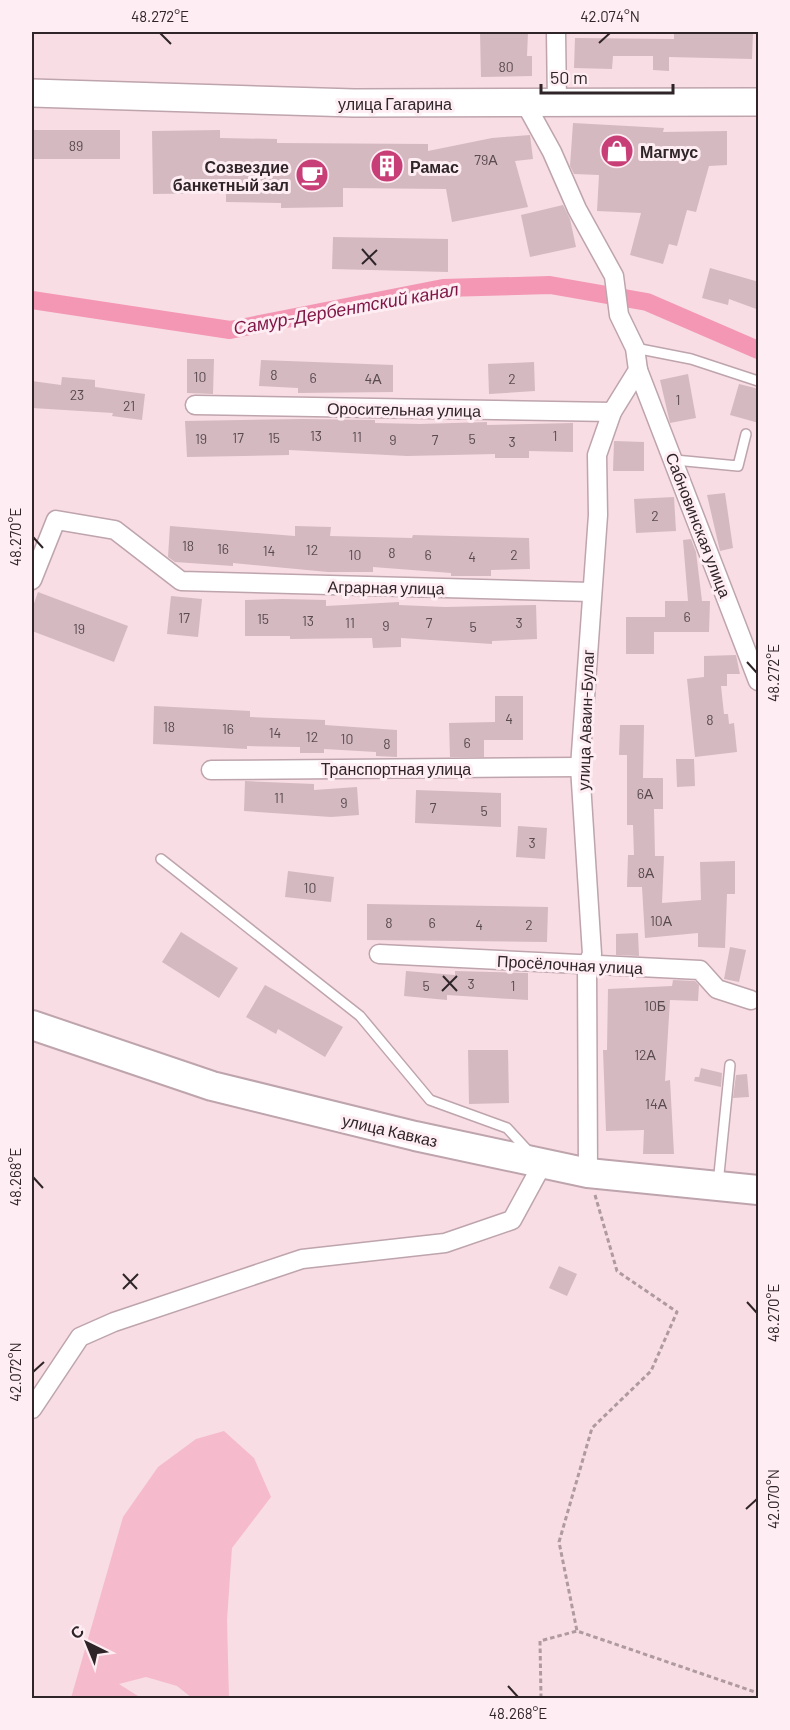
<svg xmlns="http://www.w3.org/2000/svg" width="790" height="1730" font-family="Barlow,sans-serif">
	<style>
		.green { fill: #f5bbcc }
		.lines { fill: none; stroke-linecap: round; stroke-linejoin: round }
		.canal { stroke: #f397b5; stroke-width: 18 }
		.building { fill: #d4b9c1 }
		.service-casing { stroke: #bea4ac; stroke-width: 12 }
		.minor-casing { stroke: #bea4ac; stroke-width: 21 }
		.primary-casing { stroke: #bea4ac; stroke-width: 30 }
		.trunk-casing { stroke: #bea4ac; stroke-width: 32 }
		.path { stroke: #af9a9f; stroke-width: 3; stroke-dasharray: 4.5 3; stroke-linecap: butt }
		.service { stroke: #fff; stroke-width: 9 }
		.minor { stroke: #fff; stroke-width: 18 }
		.primary { stroke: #fff; stroke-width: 27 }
		.trunk { stroke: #fff; stroke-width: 28 }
		.ticks { fill: none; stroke: #2f2528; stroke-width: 2 }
		.labels { text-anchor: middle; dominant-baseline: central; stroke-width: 6; stroke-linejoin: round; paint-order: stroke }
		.number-label { font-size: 14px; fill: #584a4e }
		.street-label { font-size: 16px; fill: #2f2528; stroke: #feedf2 }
		.poi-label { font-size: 16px; font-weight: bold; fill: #2f2528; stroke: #feedf2; text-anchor: start }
		.water-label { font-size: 18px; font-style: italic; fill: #7f1546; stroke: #feedf2 }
		.neatline { fill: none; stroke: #2f2528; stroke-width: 2 }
		.ticks-label { font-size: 15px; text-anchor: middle; fill: #2f2528 }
	</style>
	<rect width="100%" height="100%" fill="#f8dde4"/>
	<path class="green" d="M224,1431l30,27 17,39 -39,51 -5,72 2,78h-37l-15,-12 -31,-9 -27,7 22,14h-70l52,-181 35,-50 38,-28z"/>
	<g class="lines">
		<path class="canal" d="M32,300l198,30 213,-42 107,-3 97,17 111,48"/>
	</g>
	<g class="building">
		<path d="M480,32h48l-1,24h5v20l-51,1z"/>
		<path d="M674,32h79l-1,27 -83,-2v14l-16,-1v-14h-40l-1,13 -38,-1 1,-30 99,1z"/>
		<path d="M573,123l91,5 -1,4 64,-1v34l-18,1 -13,46 -9,-2 -10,36 -8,-2 -6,20 -33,-9 11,-42 -44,-2 2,-36 -25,-1 -4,-8z"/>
		<rect x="32" y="130" width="88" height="29"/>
		<path d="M220,130v8l57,1v4l151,1v7l64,-13 38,-3 3,24 -18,2 13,46 -76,15 -6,-33 -103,-1v19l-62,1v-5l-55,-1v-9l-73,1 -1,-63z"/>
		<path d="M563,205l7,14 6,28 -46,10 -9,-42z"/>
		<path d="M333,237l115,2v33l-116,-3z"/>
		<path d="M710,268l49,14v28l-30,-11 -1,6 -26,-7z"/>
		<path d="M187,359h27l-1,35 -26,-1z"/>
		<path d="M261,360l132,5v27l-95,1v-5l-39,-2z"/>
		<path d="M534,362l1,29 -46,3 -1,-30z"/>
		<path d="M688,374l8,44 -26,5 -10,-43z"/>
		<path d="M62,377l33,3v7l50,7 -3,26 -30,-4 1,-3 -81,-5v-27l29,4z"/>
		<path d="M739,384l20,5v34l-29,-8z"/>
		<path d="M303,419l72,1v3l45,1 67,-2v3l86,-2v29l-44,-1v7h-34v-4l-88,2 -118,-6v5l-102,2 -2,-36z"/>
		<path d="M614,441l30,1v29h-31z"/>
		<path d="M725,493l8,55 -13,3 -13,-56z"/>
		<path d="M674,497l2,34 -40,2 -2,-34z"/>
		<path d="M170,526l125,10v-10l36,1 -1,9 82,2 1,-3 116,3 1,31 -39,1v6h-40v-3l-78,-6v5h-45l-95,-9v3l-58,-4 -7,-5z"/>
		<path d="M691,539l5,13 6,49h8l-1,31h-55v22h-28v-37h39v-16h23l-5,-61z"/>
		<path d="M38,592l90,34 -14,36 -82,-31v-22z"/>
		<path d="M171,596l31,3 -4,38 -31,-3z"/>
		<path d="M282,599l44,1v6l73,-4v3l46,2 91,-2 1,34 -45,2v3l-91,-6v9l-28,1 -1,-10 -82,1v-3h-45v-36z"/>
		<path d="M736,655l4,19h-13v12h-6l3,28h4l1,10 5,-1 3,29 -42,5 -8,-78 17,-2v-21z"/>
		<path d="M495,696h28v44h-39v17h-34l-1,-34 46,-1z"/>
		<path d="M154,706l96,5v6l75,3v5l72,5v27l-21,-1v-4l-52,-3v4h-24v-6l-53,-1v3l-94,-5z"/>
		<path d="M620,725h24l-1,53h20v31h-9l1,47h9l-2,47 39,-3 -1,-38 35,-1v33h-8l-2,54 -27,-1v-14l-53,5 -3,-51h-15l1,-32h6l-1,-30h-6v-70h-8z"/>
		<path d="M676,759h18l1,27 -18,1z"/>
		<path d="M245,781l69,3v6l43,-3 2,28 -28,2 -87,-6z"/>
		<path d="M416,790l85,3v34l-86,-4z"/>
		<path d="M518,826l29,2 -2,31 -29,-2z"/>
		<path d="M288,871l46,6 -3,25 -46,-5z"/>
		<path d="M367,904l181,3 -1,35 -180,-2z"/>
		<path d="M181,932l57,36 -19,30 -57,-36z"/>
		<path d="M638,933l1,23 -23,-1v-21z"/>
		<path d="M730,947l16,3 -7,32 -15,-3z"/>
		<path d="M406,971l49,4v-4l73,2v27l-81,-5v5l-43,-4z"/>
		<path d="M673,980l22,1 4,4 -1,16 -28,-1 -5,81 5,-1 4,74h-31l1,-24 -38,1 -3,-81h4l1,-61 64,-3z"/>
		<path d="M265,985l78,42 -18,30 -47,-28 -2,5 -30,-17z"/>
		<path d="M468,1050h40l1,53 -40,1z"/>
		<path d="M701,1068l21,5 -1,14 -27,-6 1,-4h4z"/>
		<path d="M747,1074l2,23 -16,1 3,-23z"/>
		<path d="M559,1266l18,8 -10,22 -18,-8z"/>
	</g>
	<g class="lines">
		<g class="service-casing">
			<g id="service">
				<path d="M635,348l56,11 67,22"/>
				<path d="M675,460l63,6 8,-32"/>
				<path d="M161,859l199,157 70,84 77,28 23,25"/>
				<path d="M718,1184l12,-119"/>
			</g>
		</g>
		<g class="minor-casing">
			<g id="minor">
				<path d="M556,32l1,72"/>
				<path d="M525,103l27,49 25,57 37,67 5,39 16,33 3,22 -26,42 -15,43 1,60 -18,252 12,187 -5,11 1,208"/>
				<path d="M638,370l120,311"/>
				<path d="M195,405l417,7"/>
				<path d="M32,580l24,-60 59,10 66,51 410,11"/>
				<path d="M211,770l369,-3"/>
				<path d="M379,954l321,16 17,19 34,11"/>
				<path d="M32,1409l48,-72 34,-15 188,-63 143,-16 67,-23 31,-57"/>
			</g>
		</g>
		<g class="primary-casing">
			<path id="primary" d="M32,93l322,10 404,-1"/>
		</g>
		<g class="trunk-casing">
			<path id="trunk" d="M32,1025l180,61 203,50 173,37 170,17"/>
		</g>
		<g class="path">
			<path d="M595,1195l22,76 60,41 -26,59 -59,57 -33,114 18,89 181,62"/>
			<path d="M541,1698l-1,-57 37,-10"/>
		</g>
		<use href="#service" class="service"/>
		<use href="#minor" class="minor"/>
		<use href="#primary" class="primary"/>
		<use href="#trunk" class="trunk"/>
	</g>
	<path class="ticks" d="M160,33l11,11M599,43l11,-10M362,249l14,16M362,264l15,-14M33,537l10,11M747,662l10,11M443,976l14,15M442,991l15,-15M33,1177l10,11M123,1274l14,15M123,1289l15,-15M747,1302l10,11M33,1372l11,-10M746,1509l11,-10M508,1686l10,11"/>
	<defs>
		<g id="shop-disc" transform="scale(1.725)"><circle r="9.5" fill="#c83f78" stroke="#feedf2"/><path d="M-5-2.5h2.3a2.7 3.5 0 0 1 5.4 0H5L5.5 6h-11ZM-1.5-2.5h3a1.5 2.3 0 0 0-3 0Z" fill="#fff"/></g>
		<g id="building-disc" transform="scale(1.725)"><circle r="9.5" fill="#c83f78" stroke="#feedf2"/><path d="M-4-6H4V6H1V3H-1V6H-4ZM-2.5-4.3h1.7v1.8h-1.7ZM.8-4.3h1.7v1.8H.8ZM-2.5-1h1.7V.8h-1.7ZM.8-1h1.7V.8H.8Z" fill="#fff"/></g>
		<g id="cafe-disc" transform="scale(1.725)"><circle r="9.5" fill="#c83f78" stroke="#feedf2"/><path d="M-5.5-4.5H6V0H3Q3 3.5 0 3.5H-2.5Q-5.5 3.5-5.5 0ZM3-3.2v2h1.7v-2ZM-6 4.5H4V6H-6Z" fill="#fff"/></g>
	</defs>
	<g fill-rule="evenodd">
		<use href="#shop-disc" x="617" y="151"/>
		<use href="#building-disc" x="387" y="166"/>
		<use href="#cafe-disc" x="312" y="175"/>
	</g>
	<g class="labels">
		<g class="number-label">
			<text x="506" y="66">80</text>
			<text x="76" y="145">89</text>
			<text x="486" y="159">79А</text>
			<text x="274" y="374">8</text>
			<text x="200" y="376">10</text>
			<text x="313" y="377">6</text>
			<text x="373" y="378">4А</text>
			<text x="512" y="378">2</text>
			<text x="77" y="394">23</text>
			<text x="678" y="399">1</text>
			<text x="129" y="405">21</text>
			<text x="316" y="435">13</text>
			<text x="555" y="435">1</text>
			<text x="357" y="436">11</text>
			<text x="238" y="437">17</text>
			<text x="274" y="437">15</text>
			<text x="201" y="438">19</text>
			<text x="472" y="438">5</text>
			<text x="393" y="439">9</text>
			<text x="435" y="439">7</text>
			<text x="512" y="441">3</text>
			<text x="655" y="515">2</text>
			<text x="188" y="545">18</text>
			<text x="223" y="548">16</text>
			<text x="312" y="549">12</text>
			<text x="269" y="550">14</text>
			<text x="392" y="552">8</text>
			<text x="355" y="554">10</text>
			<text x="428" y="554">6</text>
			<text x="514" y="554">2</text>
			<text x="472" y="556">4</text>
			<text x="687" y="616">6</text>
			<text x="184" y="617">17</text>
			<text x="263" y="618">15</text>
			<text x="308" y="620">13</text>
			<text x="350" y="622">11</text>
			<text x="429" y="622">7</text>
			<text x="519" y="622">3</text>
			<text x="386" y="625">9</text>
			<text x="473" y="626">5</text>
			<text x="79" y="628">19</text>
			<text x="509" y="718">4</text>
			<text x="710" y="719">8</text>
			<text x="169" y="726">18</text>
			<text x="228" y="728">16</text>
			<text x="275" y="732">14</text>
			<text x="312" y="736">12</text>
			<text x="347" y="738">10</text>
			<text x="467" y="742">6</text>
			<text x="387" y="743">8</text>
			<text x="645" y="793">6А</text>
			<text x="279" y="797">11</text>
			<text x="344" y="802">9</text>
			<text x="433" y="807">7</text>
			<text x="484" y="810">5</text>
			<text x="532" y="842">3</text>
			<text x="646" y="872">8А</text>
			<text x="310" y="887">10</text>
			<text x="661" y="920">10А</text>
			<text x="389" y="922">8</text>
			<text x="432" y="922">6</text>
			<text x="479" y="924">4</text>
			<text x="529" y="924">2</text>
			<text x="471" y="983">3</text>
			<text x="426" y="985">5</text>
			<text x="513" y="985">1</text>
			<text x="655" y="1005">10Б</text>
			<text x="645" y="1054">12А</text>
			<text x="656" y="1103">14А</text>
		</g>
		<g class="street-label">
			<text x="395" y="103">улица Гагарина</text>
			<text transform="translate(404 409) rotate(1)">Оросительная улица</text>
			<text transform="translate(699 525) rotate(69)">Сабновинская улица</text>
			<text transform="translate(386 587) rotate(1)">Аграрная улица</text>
			<text transform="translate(585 720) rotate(-88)">улица Аваин-Булаг</text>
			<text x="396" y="768">Транспортная улица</text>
			<text transform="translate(570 964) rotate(3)">Просёлочная улица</text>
			<text transform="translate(390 1130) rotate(13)">улица Кавказ</text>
		</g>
		<g class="poi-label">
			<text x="640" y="151">Магмус</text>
			<text x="289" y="166" text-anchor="end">Созвездие<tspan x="289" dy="18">банкетный зал</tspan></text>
			<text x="410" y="166">Рамас</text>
		</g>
		<g class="water-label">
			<text transform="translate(346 308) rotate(-10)">Самур-Дербентский канал</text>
		</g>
	</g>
	<rect width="790" height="1730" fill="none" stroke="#feedf2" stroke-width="66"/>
	<g transform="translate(87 1643) rotate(317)" stroke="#feedf2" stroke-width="4.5" paint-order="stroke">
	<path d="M0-4.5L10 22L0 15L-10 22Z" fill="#2f2528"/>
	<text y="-9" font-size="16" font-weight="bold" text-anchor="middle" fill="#2f2528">С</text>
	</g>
	<path d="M541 84v9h132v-9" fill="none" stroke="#2f2528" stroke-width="3"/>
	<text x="550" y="84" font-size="18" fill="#2f2528" stroke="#feedf2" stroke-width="4.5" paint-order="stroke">50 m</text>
	<rect x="33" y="33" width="724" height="1664" class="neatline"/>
	<g class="ticks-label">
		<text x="160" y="22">48.272°E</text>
		<text x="610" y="22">42.074°N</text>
		<text transform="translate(16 537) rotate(-90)" y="5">48.270°E</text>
		<text transform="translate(774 673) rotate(-90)" y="5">48.272°E</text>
		<text transform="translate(16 1177) rotate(-90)" y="5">48.268°E</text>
		<text transform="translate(774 1313) rotate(-90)" y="5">48.270°E</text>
		<text transform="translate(16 1372) rotate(-90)" y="5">42.072°N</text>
		<text transform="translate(774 1499) rotate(-90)" y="5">42.070°N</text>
		<text x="518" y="1719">48.268°E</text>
	</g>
</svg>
